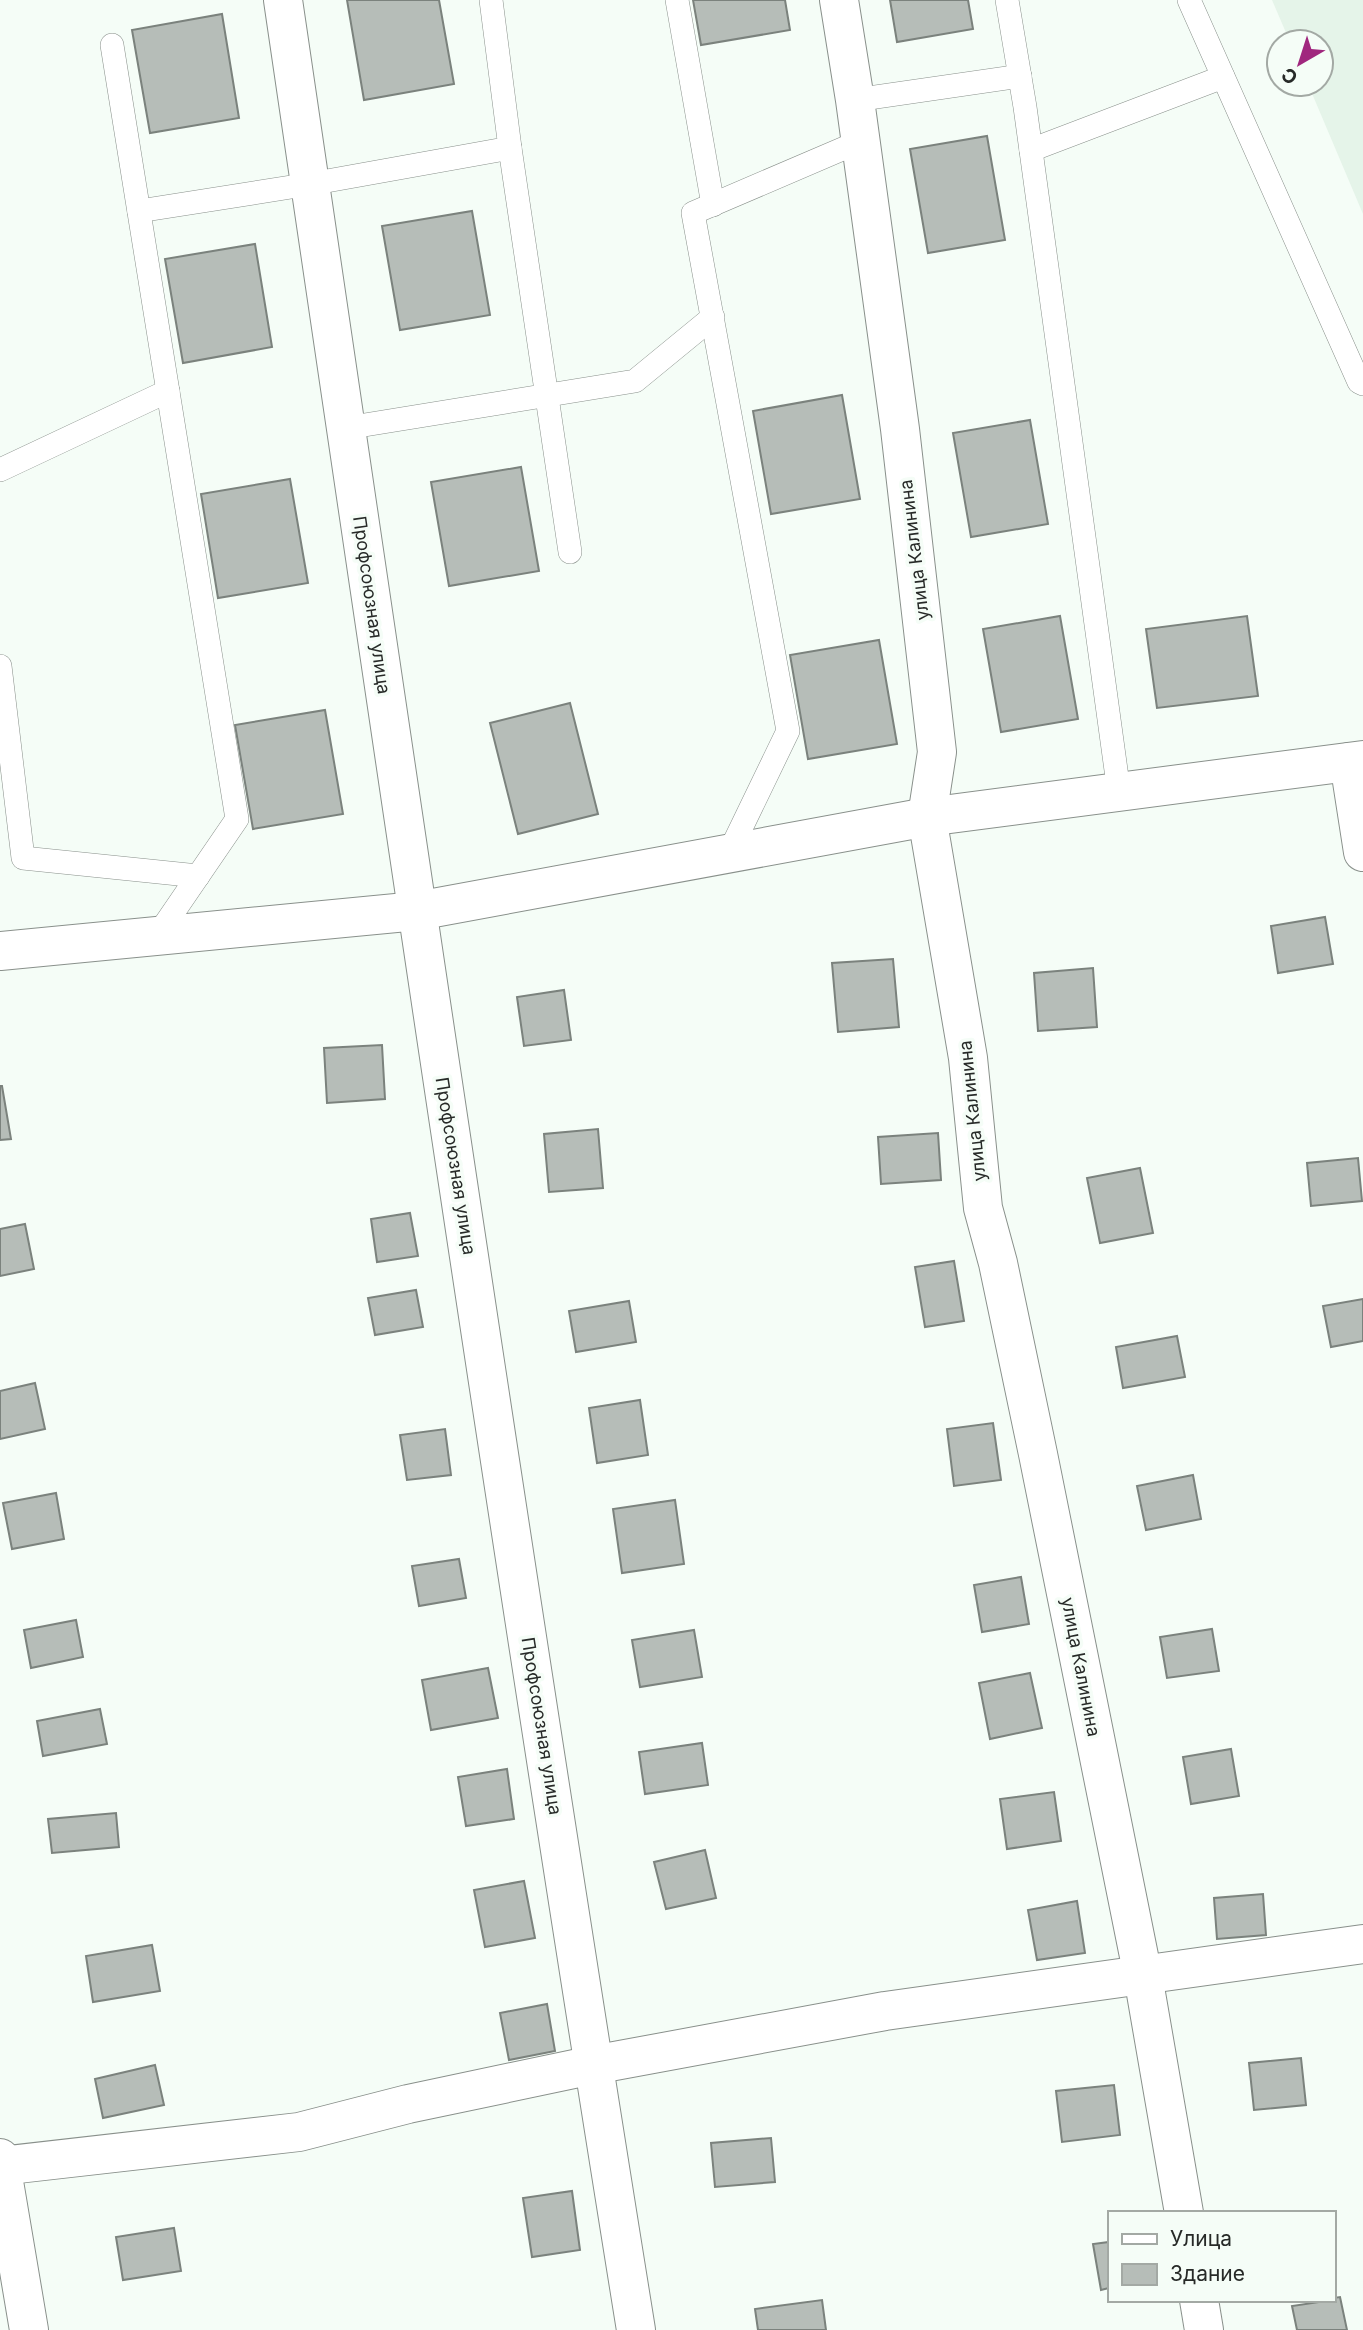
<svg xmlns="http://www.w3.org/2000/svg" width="1363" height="2330" font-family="Inter,sans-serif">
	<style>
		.built { fill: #e5f4e9 }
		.building { fill: #b6bdb8; stroke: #7b827d; stroke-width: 2 }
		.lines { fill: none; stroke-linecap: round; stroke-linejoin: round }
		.service-casing { stroke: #89908b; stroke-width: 24 }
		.minor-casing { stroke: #89908b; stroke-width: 40 }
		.service { stroke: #fff; stroke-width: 23 }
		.minor { stroke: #fff; stroke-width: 38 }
		.labels { text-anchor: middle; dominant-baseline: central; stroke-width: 7; stroke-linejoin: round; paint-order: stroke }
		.street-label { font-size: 18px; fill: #272a28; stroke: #f5fdf7 }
	</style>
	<rect width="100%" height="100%" fill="#f5fdf7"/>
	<path class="built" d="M1272,0h91v214l-55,-130h13v-42h-31z"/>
	<g class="building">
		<path d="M347,0h92l15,84 -90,16z"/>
		<path d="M693,0h92l5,30 -89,15z"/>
		<path d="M890,0h78l5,29 -76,13z"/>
		<path d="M222,14l17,104 -89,15 -18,-103z"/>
		<path d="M987,136l18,104 -77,13 -18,-104z"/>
		<path d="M472,211l18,104 -90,15 -18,-104z"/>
		<path d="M255,244l17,103 -89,16 -18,-104z"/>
		<path d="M842,395l18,104 -89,15 -18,-103z"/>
		<path d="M1030,420l18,104 -77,13 -18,-104z"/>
		<path d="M521,467l18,104 -90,15 -18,-104z"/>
		<path d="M290,479l18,104 -90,15 -17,-104z"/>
		<path d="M1060,616l18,103 -77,13 -18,-103z"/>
		<path d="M1247,616l11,80 -101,12 -11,-79z"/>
		<path d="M879,640l18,104 -89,15 -18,-104z"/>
		<path d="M570,703l28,111 -80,20 -28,-111z"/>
		<path d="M325,710l18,104 -90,15 -18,-104z"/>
		<path d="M1325,917l8,47 -55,9 -7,-47z"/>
		<path d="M893,959l6,68 -61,5 -6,-69z"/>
		<path d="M1093,968l4,59 -59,4 -4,-58z"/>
		<path d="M564,990l7,50 -47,6 -7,-49z"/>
		<path d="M382,1045l3,54 -58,4 -3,-55z"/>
		<path d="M0,1086h2l9,53 -11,1z"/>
		<path d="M598,1129l5,59 -54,4 -5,-58z"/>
		<path d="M938,1133l3,47 -60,4 -3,-47z"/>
		<path d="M1358,1158l4,43 -51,5 -4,-43z"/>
		<path d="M1140,1168l13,65 -53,10 -13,-65z"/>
		<path d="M410,1213l8,43 -41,6 -6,-43z"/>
		<path d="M25,1224l9,45 -34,7v-47z"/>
		<path d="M954,1261l10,60 -39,6 -10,-60z"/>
		<path d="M416,1290l7,37 -48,8 -7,-37z"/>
		<path d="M1363,1299v42l-32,6 -8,-41z"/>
		<path d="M629,1301l7,41 -60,10 -7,-41z"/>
		<path d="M1177,1336l8,41 -62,11 -7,-41z"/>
		<path d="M35,1383l10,46 -45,10v-48z"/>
		<path d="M640,1400l8,55 -51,8 -8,-55z"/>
		<path d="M993,1423l8,57 -47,6 -7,-57z"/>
		<path d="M445,1429l6,46 -44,5 -7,-45z"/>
		<path d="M1193,1475l8,44 -55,11 -9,-44z"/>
		<path d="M56,1493l8,46 -52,10 -9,-46z"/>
		<path d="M675,1500l9,64 -62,9 -9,-64z"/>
		<path d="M459,1559l7,39 -47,8 -7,-40z"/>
		<path d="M1021,1577l8,47 -47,8 -8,-47z"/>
		<path d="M76,1620l7,37 -52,11 -7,-38z"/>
		<path d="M1212,1629l7,42 -52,7 -7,-41z"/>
		<path d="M694,1630l8,47 -62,10 -8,-47z"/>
		<path d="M488,1668l10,50 -67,12 -9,-50z"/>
		<path d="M1030,1673l12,55 -52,11 -11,-56z"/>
		<path d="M100,1709l7,35 -64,12 -6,-35z"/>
		<path d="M702,1743l6,42 -63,9 -6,-42z"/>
		<path d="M1231,1749l8,47 -48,8 -8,-47z"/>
		<path d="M507,1769l7,50 -48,7 -8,-49z"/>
		<path d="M1054,1792l7,49 -54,8 -7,-50z"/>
		<path d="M116,1813l3,34 -67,6 -4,-34z"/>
		<path d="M705,1850l11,48 -50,11 -12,-47z"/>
		<path d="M524,1881l11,57 -50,9 -11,-57z"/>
		<path d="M1263,1894l3,41 -49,4 -3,-41z"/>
		<path d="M1077,1901l8,52 -48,7 -9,-50z"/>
		<path d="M152,1945l8,46 -67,11 -7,-46z"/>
		<path d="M547,2004l8,47 -46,9 -9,-47z"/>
		<path d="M1301,2058l5,47 -52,5 -5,-47z"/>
		<path d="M155,2065l9,40 -61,13 -8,-39z"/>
		<path d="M1114,2085l6,50 -58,7 -6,-51z"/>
		<path d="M771,2138l4,44 -60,5 -4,-44z"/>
		<path d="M572,2191l8,59 -48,7 -9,-59z"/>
		<path d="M174,2228l7,43 -58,9 -7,-43z"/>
		<path d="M1109,2242v46l-8,2 -8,-46z"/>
		<path d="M1340,2297l7,33h-50l-5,-24 41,-6v-2z"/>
		<path d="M822,2300l4,30h-68l-3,-21z"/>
	</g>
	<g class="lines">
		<g class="service-casing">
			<g id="service">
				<path d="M677,0l36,205"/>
				<path d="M1007,0l18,107 94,685"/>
				<path d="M1189,0l170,382 4,2"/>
				<path d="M112,45l125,774 -80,117"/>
				<path d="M855,100l165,-24"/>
				<path d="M510,148l60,404"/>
				<path d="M1031,150l192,-73"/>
				<path d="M139,211l171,-27 200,-36 -19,-148"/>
				<path d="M346,428l289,-47 78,-64"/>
				<path d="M0,470l168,-79"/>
				<path d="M0,666l23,192 175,18"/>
				<path d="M729,853l59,-122 -95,-518 168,-72"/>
			</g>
		</g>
		<g class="minor-casing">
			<g id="minor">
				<path d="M283,0c114,777 228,1555 353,2330"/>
				<path d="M839,0l16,100 45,329 37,323 -10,65 41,241 15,150 15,55 40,191 105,522 41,237"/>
				<path d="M1349,762l14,90"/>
				<path d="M0,951l417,-40 510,-94 436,-57"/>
				<path d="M0,2158l29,172"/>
				<path d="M0,2166l299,-34 109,-28 185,-39 292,-54 478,-67"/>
				<path d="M1199,2300l5,30"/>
			</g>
		</g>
		<use href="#service" class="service"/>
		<use href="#minor" class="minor"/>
	</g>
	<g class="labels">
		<g class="street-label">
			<text transform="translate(914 550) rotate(-97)">улица Калинина</text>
			<text transform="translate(372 605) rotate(82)">Профсоюзная улица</text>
			<text transform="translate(972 1111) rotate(-96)">улица Калинина</text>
			<text transform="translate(456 1166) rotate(81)">Профсоюзная улица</text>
			<text transform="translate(1081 1667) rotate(79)">улица Калинина</text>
			<text transform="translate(542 1726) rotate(81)">Профсоюзная улица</text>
		</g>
	</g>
	<rect x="1108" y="2211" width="228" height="91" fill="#f5fdf7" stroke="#a3a9a4" stroke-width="2"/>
	<rect x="1122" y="2234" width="35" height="10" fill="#ffffff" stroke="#a3a9a4" stroke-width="2"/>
	<text x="1170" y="2246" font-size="21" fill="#272a28">Улица</text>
	<rect x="1122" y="2264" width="35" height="21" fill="#b6bdb8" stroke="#a3a9a4" stroke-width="2"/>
	<text x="1170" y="2281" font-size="21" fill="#272a28">Здание</text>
	<g transform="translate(1300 63) rotate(219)"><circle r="33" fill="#f5fdf7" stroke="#a3a9a4" stroke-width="2"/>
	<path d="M0-5L12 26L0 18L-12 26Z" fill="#a0277e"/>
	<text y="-10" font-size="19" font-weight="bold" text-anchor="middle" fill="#272a28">С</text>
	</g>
</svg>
